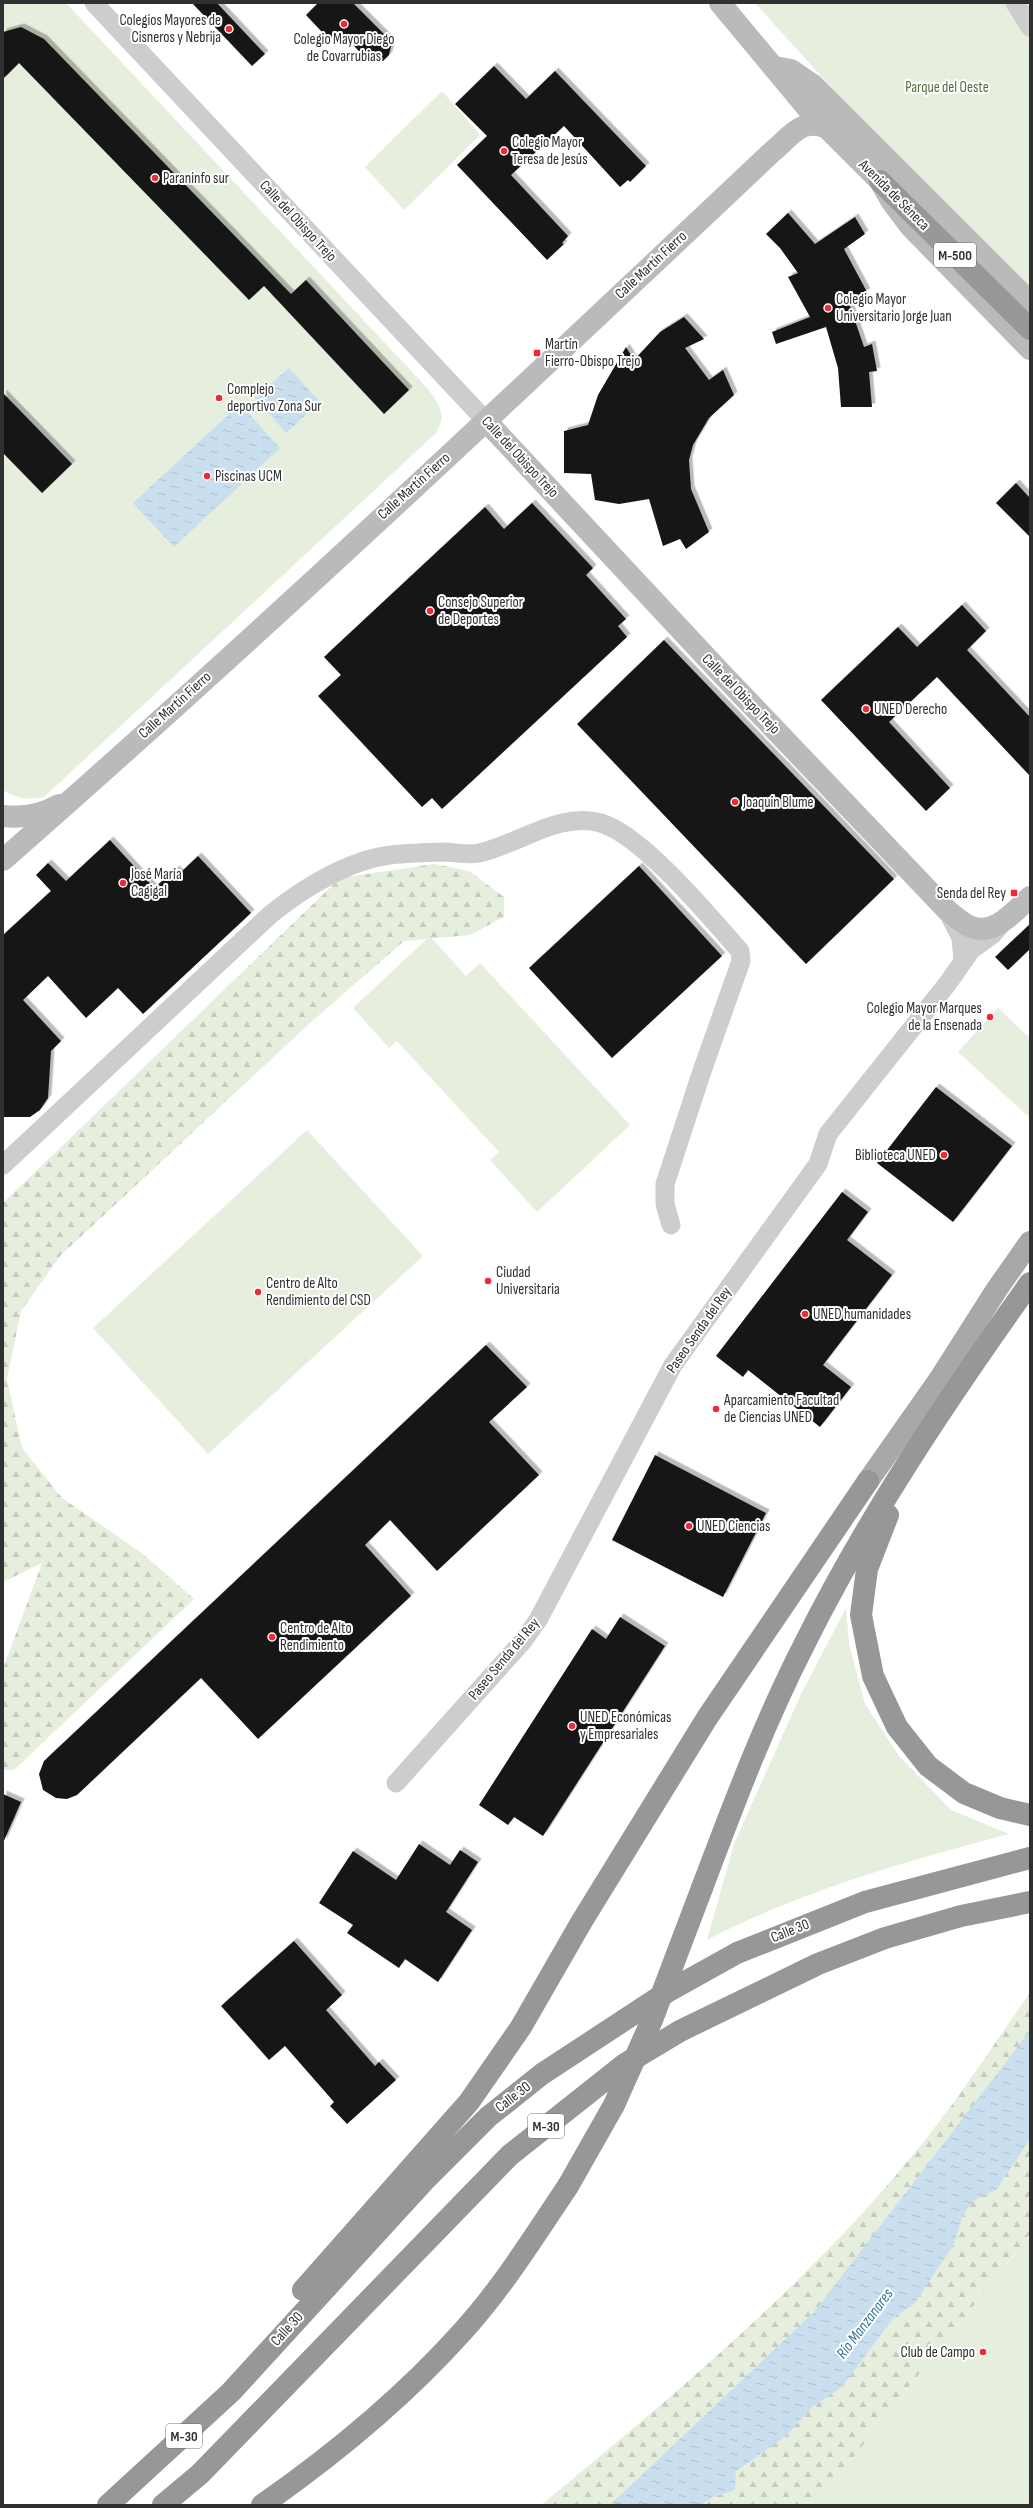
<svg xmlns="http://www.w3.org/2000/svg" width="1033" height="2508" font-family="'Sofia Sans Condensed',sans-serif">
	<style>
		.green { fill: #e6eedd }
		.forest { fill: url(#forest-firs) }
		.water { fill: url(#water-ripples) }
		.building { fill: #171717; filter: url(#shadow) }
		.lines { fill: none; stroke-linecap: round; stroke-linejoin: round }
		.street { stroke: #cdcdcd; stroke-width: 19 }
		.secondary { stroke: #bababa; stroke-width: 22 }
		.primary { stroke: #a8a8a8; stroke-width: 22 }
		.highway { stroke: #979797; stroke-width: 22 }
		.highway-bridge { stroke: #979797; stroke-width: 22 }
		.poi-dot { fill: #f02934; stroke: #fff; stroke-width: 1.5 }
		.labels { text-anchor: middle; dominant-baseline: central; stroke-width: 4; stroke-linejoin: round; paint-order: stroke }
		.shield { fill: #fff; stroke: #6e6e6e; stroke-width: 1 }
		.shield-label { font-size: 14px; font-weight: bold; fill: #303030 }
		.poi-label { font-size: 15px; fill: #303030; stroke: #fff; text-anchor: start }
		.park-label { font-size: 15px; fill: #526f3a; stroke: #fff }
		.street-label { font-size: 15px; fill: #303030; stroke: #fff }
		.water-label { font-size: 16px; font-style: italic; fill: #387198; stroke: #fff }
	</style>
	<defs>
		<pattern id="forest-firs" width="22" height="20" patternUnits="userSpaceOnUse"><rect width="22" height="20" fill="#e6eedd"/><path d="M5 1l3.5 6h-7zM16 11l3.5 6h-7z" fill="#c6ccbe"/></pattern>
		<pattern id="water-ripples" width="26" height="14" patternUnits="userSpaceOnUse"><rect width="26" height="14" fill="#c9dfef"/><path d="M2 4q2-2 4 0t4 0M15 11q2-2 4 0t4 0" fill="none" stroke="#adc0cd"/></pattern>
		<filter id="shadow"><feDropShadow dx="3.5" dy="-3.5" stdDeviation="0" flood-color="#0004"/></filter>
	</defs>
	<rect width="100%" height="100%" fill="#fff"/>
	<g class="green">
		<path d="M3,3h63l363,387c11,17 18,24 7,43l-392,364c-16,3 -27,2 -41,-7z"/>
		<path d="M755,3h275v292l-201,-210z"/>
		<path d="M442,91l38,44 -76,75 -39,-43z"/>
		<path d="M430,936l36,40 14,-13 150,162 -93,87 -47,-52 9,-8 -102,-111 -8,7 -36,-40z"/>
		<path d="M998,1008l32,30v80l-72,-66z"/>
		<path d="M307,1130l116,126 -215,198 -115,-126z"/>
		<path d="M846,1608l3,36 16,60 34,52 52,54 58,24c-102,27 -208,57 -302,106l27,-96 68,-152z"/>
		<path d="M1030,2234v271h-221l35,-36z"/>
	</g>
	<g class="forest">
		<path d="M434,864l35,7 35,26v20l-34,18 -66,6 -94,82 -250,233 -39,55 -14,68 15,69 40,50 81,56 51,45 -180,171h-11v-101l39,-106 -39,19v-379l337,-325z"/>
		<path d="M1030,1993v241l-186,235 -35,36h-268c133,-110 267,-221 376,-355 41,-50 76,-105 113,-157z"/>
	</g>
	<g class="water">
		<path d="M289,368l31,34 -34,31 -31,-35z"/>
		<path d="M240,404l40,44 -106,99 -41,-44z"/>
		<path d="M1030,2031v108l-34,51 -23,11 -11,16 -8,27 -39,59 -21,14 -52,70 -30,20 -26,29 -50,35 -1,19 -24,8 -10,7h-91l204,-193z"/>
	</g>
	<g class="building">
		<path d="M192,3h25l48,51 -13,12z"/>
		<path d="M318,3h35l35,35 3,8 -2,9 -6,6 -10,1 -7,-3 -21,-23 -10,10 -29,-31z"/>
		<path d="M21,27l23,12 247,255 15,-14 103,110 -25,24 -120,-128 -15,14 -230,-237 -16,16v-47z"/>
		<path d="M494,66l32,33 29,-28 91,95 -16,16 -2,-2 -8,7 -56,-61 -53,49 57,61 -6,7 2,1 -17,16 -90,-95 30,-29 -32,-32z"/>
		<path d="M788,213l27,31 40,-27 10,17 -21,15 23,43 -19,8 16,47 8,-3 5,27 -8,1 3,35h-31l-3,-39 -12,-41 -50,17 -4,-12 38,-15 -22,-40 10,-4 -18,-25 -14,-14z"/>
		<path d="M684,317l20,22 -19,9 24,32 14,-10 11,25 -25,23 -16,27 -4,15 2,29 18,43 -23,17 -6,-10 -17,7 -14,-47 -30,5 -24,-4 -4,-26 -27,-1v-42l24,-6 10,-30 28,-48 8,13 26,-28z"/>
		<path d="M3,393l69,71 -30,29 -39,-40z"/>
		<path d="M1016,483l14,15v39l-34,-34z"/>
		<path d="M532,503l61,65 -7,7 40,44 -8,7 9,11 -185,172 -10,-11 -10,9 -104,-111 23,-21 -17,-18 161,-150 19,22z"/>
		<path d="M962,605l24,26 -19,19 63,67v59l-93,-99 -48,45 61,66 -24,23 -105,-111 77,-73 19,20z"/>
		<path d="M664,640l230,239 -88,85 -229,-240z"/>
		<path d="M110,840l44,48 22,-19 4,4 18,-17 53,57 -108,101 -25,-26 -32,30 -38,-42 -25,24 38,41 -10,10 -3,47 -8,12 -10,7h-27v-182l48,-44 -15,-16 12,-12 18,18z"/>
		<path d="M639,866l83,90 -110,102 -83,-90z"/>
		<path d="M1030,924v25l-22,21 -13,-13z"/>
		<path d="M936,1087l76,59 -59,76 -76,-59z"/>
		<path d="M842,1192l26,20 -21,28 45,35 -69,90 28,22 -31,40 -72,-57 -5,7 -27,-21z"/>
		<path d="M486,1345l41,42 -38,35 50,53 -102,96 -47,-51 -25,25 46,51 -153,143 -57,-61 -124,117 -10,4 -11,-1 -13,-8 -4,-16 5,-13z"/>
		<path d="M655,1455l111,58 -43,84 -111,-57z"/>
		<path d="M620,1617l45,29 -122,190 -29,-19 -6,8 -29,-20 113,-176 14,10z"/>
		<path d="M3,1794l18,8 -18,41z"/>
		<path d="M419,1844l31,21 10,-15 18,12 -32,50 26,18 -34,52 -33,-23 -6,9 -52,-35 6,-8 -34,-22 34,-52 43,29z"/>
		<path d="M294,1941l48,54 -16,15 49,56 4,-4 17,18 -49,44 -17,-18 4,-4 -49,-56 -16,14 -48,-54z"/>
	</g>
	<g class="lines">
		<g class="street">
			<path d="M94,3l392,418"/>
			<path d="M1015,3l15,24"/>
			<path d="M947,910l14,28 2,23"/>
			<path d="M3,1165l268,-251c35,-28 84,-58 130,-60 15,-1 30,-2 45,-2 11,1 23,3 33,1 39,-8 80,-42 122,-30 42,13 108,93 139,128l1,10 -39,110 -37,113v20l6,21"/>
			<path d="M396,1783l127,-142 15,-21 135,-255 145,-201 10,-30 120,-151 23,-33 21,-15 11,-13"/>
		</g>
		<g class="secondary">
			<path d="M720,3l89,107 71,71 12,21 18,24 120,123"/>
			<path d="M774,67l17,3 22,15 217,217"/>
			<path d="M486,421l236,253 225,236c6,5 13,11 20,15 25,14 47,-13 63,-28"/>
			<path d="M3,816c19,2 39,-1 56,-11"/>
			<path d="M3,860c262,-230 517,-470 770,-709 18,-15 29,-34 54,-23"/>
		</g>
		<path class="primary" d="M868,1481l73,-104 56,-88 33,-47"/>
		<g class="highway">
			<path d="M880,181l150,148"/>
			<path d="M888,1515l-21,54 -6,46 12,61 24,51 31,39 36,27 36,15 30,7"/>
			<path d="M702,1888c31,-82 62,-165 102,-243 63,-127 144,-247 226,-362"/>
			<path d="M303,2290l166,-188 52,-75 61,-106 125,-203 161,-237"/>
			<path d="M108,2505l123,-113 193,-211 64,-64 54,-43 125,-82 70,-39 128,-51 165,-44"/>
			<path d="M163,2505l37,-31 310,-319 115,-91 55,-33 138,-67 67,-26 76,-22 69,-14"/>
			<path d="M262,2505c73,-51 142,-108 201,-174 40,-44 72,-96 105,-145"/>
		</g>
		<path class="highway-bridge" d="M568,2186l46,-81 38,-85 50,-132"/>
	</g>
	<g class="poi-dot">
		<circle cx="344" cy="24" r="4"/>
		<circle cx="229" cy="29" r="4"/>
		<circle cx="504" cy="151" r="4"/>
		<circle cx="155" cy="178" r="4"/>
		<circle cx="828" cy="308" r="4"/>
		<rect x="533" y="349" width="8" height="8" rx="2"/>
		<circle cx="219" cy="398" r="4"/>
		<circle cx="207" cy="476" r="4"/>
		<circle cx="430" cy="611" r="4"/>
		<circle cx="866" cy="709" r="4"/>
		<circle cx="735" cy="802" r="4"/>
		<circle cx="123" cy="883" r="4"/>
		<rect x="1010" y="889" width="8" height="8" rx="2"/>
		<circle cx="990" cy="1017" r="4"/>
		<circle cx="944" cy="1155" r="4"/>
		<circle cx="488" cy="1281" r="4"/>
		<circle cx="258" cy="1292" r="4"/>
		<circle cx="805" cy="1314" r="4"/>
		<circle cx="716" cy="1409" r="4"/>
		<circle cx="689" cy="1526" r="4"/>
		<circle cx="272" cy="1637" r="4"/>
		<circle cx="572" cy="1726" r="4"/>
		<circle cx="983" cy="2352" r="4"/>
	</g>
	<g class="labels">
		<g class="shield">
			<rect x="934" y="243" width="42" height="24" rx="3"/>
			<rect x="528" y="2114" width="36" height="24" rx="3"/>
			<rect x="166" y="2424" width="36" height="24" rx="3"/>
		</g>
		<g class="shield-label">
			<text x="955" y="255">M-500</text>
			<text x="546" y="2126">M-30</text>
			<text x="184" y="2436">M-30</text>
		</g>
		<g class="poi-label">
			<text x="221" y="20" text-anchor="end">Colegios Mayores de<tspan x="221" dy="17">Cisneros y Nebrija</tspan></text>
			<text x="344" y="39" text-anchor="middle">Colegio Mayor Diego<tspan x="344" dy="17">de Covarrubias</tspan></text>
			<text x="512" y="142">Colegio Mayor<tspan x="512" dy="17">Teresa de Jesús</tspan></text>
			<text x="163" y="178">Paraninfo sur</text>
			<text x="836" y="299">Colegio Mayor<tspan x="836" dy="17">Universitario Jorge Juan</tspan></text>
			<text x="545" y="344">Martín<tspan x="545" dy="17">Fierro-Obispo Trejo</tspan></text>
			<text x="227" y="389">Complejo<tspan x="227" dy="17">deportivo Zona Sur</tspan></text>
			<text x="215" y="476">Piscinas UCM</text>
			<text x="438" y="602">Consejo Superior<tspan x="438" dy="17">de Deportes</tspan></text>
			<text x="874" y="709">UNED Derecho</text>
			<text x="743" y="802">Joaquín Blume</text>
			<text x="131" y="874">José María<tspan x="131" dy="17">Cagigal</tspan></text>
			<text x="1006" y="893" text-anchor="end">Senda del Rey</text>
			<text x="982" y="1008" text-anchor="end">Colegio Mayor Marques<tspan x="982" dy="17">de la Ensenada</tspan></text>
			<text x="936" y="1155" text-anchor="end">Biblioteca UNED</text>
			<text x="496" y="1272">Ciudad<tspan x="496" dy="17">Universitaria</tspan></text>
			<text x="266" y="1283">Centro de Alto<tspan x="266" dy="17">Rendimiento del CSD</tspan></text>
			<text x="813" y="1314">UNED humanidades</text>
			<text x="724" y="1400">Aparcamiento Facultad<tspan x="724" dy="17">de Ciencias UNED</tspan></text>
			<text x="697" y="1526">UNED Ciencias</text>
			<text x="280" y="1628">Centro de Alto<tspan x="280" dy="17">Rendimiento</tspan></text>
			<text x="580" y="1717">UNED Económicas<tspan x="580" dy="17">y Empresariales</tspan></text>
			<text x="975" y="2352" text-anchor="end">Club de Campo</text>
		</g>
		<g class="park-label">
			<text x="947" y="87">Parque del Oeste</text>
		</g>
		<g class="street-label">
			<text transform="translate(894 195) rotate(45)">Avenida de Séneca</text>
			<text transform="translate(298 221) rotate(47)">Calle del Obispo Trejo</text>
			<text transform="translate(651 265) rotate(-43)">Calle Martín Fierro</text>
			<text transform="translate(520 457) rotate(47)">Calle del Obispo Trejo</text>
			<text transform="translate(414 486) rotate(-42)">Calle Martín Fierro</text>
			<text transform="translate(741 694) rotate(46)">Calle del Obispo Trejo</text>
			<text transform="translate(175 705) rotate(-42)">Calle Martín Fierro</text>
			<text transform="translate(699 1330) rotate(-55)">Paseo Senda del Rey</text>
			<text transform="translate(504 1659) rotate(-50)">Paseo Senda del Rey</text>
			<text transform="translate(790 1931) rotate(-22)">Calle 30</text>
			<text transform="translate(513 2097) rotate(-38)">Calle 30</text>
			<text transform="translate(287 2329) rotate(-48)">Calle 30</text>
		</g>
		<g class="water-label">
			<text transform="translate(865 2324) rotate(-53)">Río Manzanares</text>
		</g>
	</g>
	<rect width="1033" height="2508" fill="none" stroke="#303030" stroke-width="8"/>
</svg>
